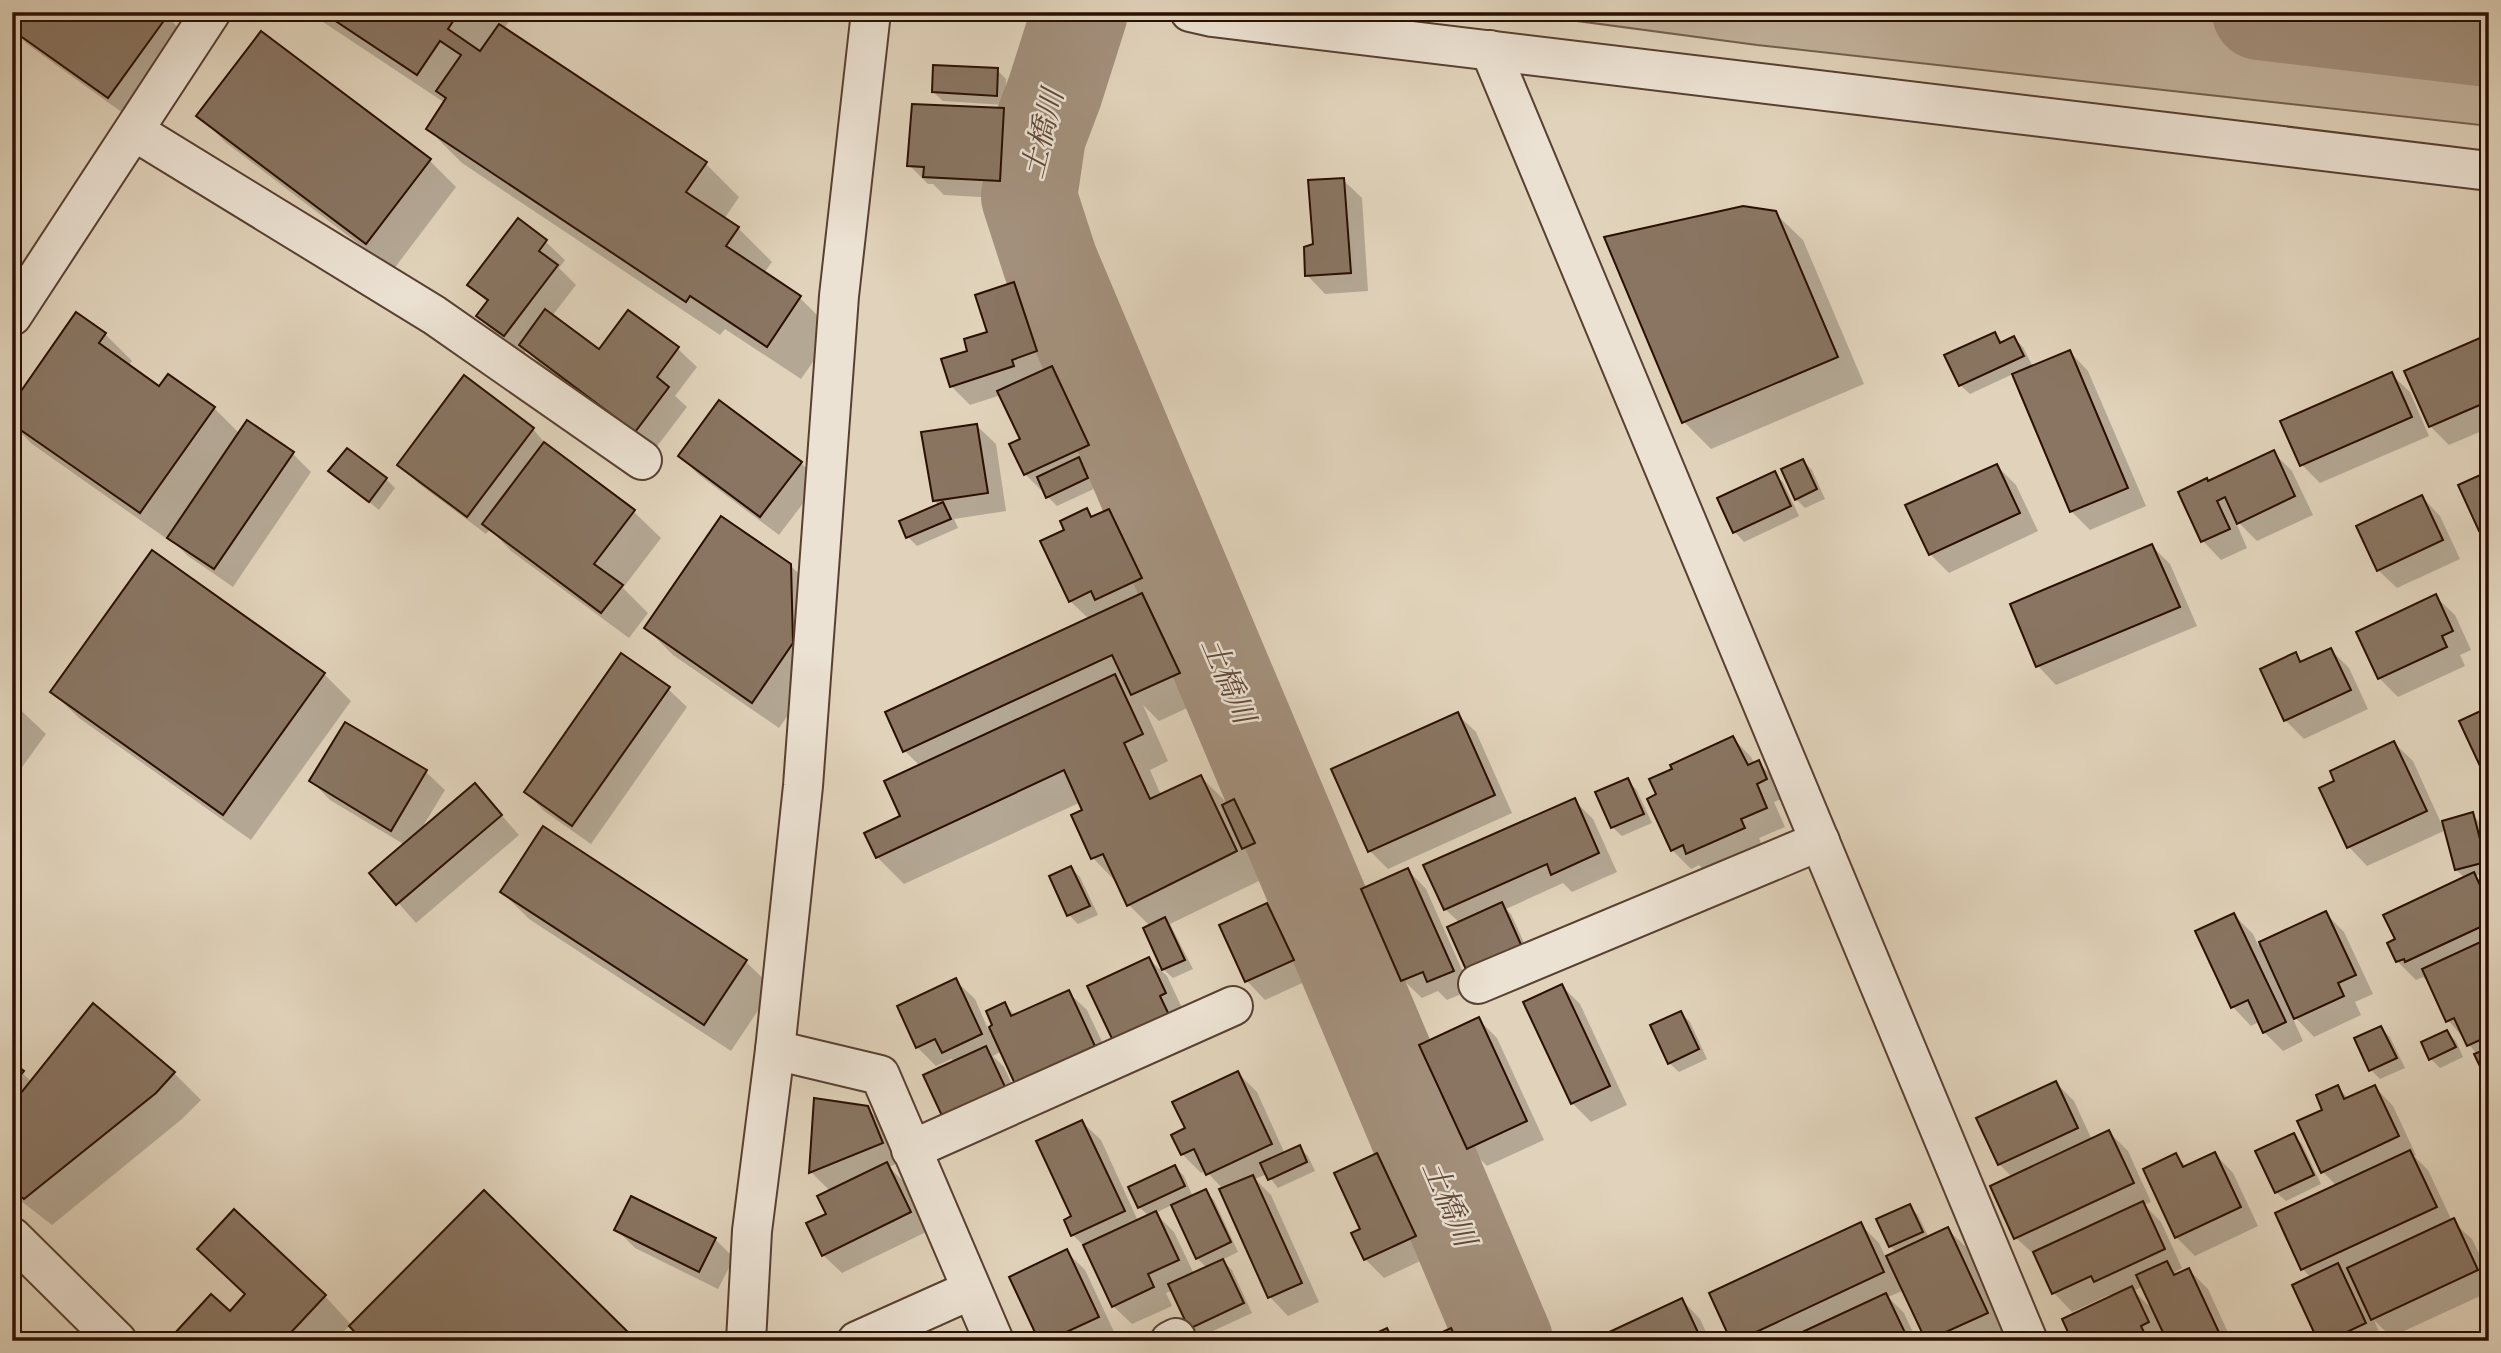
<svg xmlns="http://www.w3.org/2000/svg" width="2501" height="1353" font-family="'IM FELL DW Pica','Noto Serif JP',serif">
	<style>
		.green { fill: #c2b29c; stroke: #76604f; stroke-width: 2 }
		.shadow { fill: #0003; fill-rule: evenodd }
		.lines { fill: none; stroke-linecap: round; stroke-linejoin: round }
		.river { stroke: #a3907c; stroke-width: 96 }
		.building { fill: #897562; stroke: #2a0f02; stroke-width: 2 }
		.minor-casing { stroke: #584030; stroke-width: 42 }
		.tertiary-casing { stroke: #584030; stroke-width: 42 }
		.minor { stroke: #ece2d3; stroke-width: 38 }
		.tertiary { stroke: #ece2d3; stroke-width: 38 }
		.labels { text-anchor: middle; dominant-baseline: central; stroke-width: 5; stroke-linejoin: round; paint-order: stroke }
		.water-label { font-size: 30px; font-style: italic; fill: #604939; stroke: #ece2d3 }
	</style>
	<rect width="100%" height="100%" fill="#e1d3bb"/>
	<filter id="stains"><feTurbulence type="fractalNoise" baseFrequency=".00286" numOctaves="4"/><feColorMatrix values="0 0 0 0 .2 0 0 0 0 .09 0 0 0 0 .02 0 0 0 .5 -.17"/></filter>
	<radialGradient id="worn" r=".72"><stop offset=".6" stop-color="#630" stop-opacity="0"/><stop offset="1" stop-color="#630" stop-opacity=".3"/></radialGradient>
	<path class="green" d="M1510,12h979v114l-732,-81z"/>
	<g class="shadow">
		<path d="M312,12h203l-11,17 202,135 33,33 -15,22 14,9 34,34 -8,11 36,25 34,34 -33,47 -76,-50 -5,6 -258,-172 -34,-34 17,-26 -125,-83z"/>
		<path d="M167,16l18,19 -58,81 -100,-72 -15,-15 17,-6z"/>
		<path d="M997,70l9,9 -1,26 -62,-4 -10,-9z"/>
		<path d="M1004,110l18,19 -4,70 -74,-4 -11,-11h-5l-19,-19z"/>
		<path d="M199,115l231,46 26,26 -63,83 -168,-128z"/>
		<path d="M1343,180l19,18 6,93 -43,3 -18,-19 7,-30z"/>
		<path d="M1775,213l28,27 61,144 -153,65 -27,-27z"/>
		<path d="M518,221l28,21 19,18 -6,8 17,17 -24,31 47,35 30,-39 49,37 19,18 -22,29 12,11 -32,42 -115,-85 -14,-14 -2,4 -28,-20 -18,-18 10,-13 -18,-18z"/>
		<path d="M1014,284l18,19 23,68 15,16 36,77 -17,8 7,16 -39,18 -32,-32 -3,-34 -21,-45 -31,10 -19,-19 18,-34 20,-19z"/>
		<path d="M77,314l28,20 27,27 -4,5 32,23 54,19 26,26 53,20 18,18 -78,115 -45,-31 -19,-19 -2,2 -135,-95 -20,-20v-17z"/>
		<path d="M1994,334l10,9 10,-5 9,9 10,20 37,-15 18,19 58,135 -56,24 -19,-19 -58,-137 -43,20 -10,-9z"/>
		<path d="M2489,336v92l-40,17 -19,-19z"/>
		<path d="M2391,374l19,18 19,44 -109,47 -18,-18z"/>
		<path d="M977,426l19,18 10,67 -52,8 4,9 -41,18 -9,-9 31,-31 -5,-6z"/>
		<path d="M533,429l17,20 84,63 27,26 -38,50 25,25 -19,25 -118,-87 -21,-22 -4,5 -68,-51 -19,-19z"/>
		<path d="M2273,452l19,19 21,44 -56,26 -23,-23 13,30 -26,12 -18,-19 -23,-48 28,-11z"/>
		<path d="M680,456l121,7 19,18 -41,54 -80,-60z"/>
		<path d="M1803,461l9,9 13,29 -20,9 -9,-9z"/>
		<path d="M1997,466l19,19 22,46 -89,42 -19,-19z"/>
		<path d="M331,471l55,8 9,9 -16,22z"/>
		<path d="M1774,473l9,9 16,34 -55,26 -9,-10 -16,-33z"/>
		<path d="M2489,473v64l-8,-8z"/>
		<path d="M2422,497l18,19 20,43 -63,29 -19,-18z"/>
		<path d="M1086,510l8,8 15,-7 18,18 32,68 -10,5 20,20 36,78 -46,21 -16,-16 25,56 -18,9 11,25 40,-18 27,27 6,-3 9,9 20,43 -10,4 10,22 -93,45 23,45 -20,9 -9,-8 -19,-41 5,-3 -21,-21 -10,-20 -26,-27 -8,-48 -4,-8 -177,82 -27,-27 25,-40 18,-51 -15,-15 184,-132 -19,-18 -4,-70z"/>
		<path d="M2152,546l18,18 27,62 -141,59 -18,-19z"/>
		<path d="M790,565l28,28 1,78 -40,57 -106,-73 -27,-27z"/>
		<path d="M2436,597l19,18 16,35 -11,5 5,11 -67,31 -19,-19z"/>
		<path d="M2331,650l18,18 19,41 -64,30 -19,-19 10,-66 8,8z"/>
		<path d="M324,674l27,27 -100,139 -172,-122 -27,-26z"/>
		<path d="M668,689l19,18 -96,137 -47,-33 -18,-19z"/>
		<path d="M12,702l34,32 -34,47z"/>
		<path d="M1457,714l19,18 36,81 -124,56 -18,-18z"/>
		<path d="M1733,738l18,19 4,7 3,-2 19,19 7,17 -10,4 11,25 -26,11 4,9 -57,25 -7,-7 -8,4 -19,-19 -13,-55 15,-25z"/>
		<path d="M2394,743l19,18 28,62 31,-9 9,10 8,28v20l-14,4 14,14v191l-11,-26 -30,-35 -20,-42 -3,1 -2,-2 -7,3 -19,-19v-21l68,-62 -9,-8 -10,-40 -79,36 -18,-19 -28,-59 15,-7z"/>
		<path d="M426,772l19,18 -25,41 55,-46 44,50 -103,88 -44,-50 33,-28 -75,-45 -19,-19z"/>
		<path d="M1627,780l9,9 16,34 -30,13 -10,-9z"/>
		<path d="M1574,800l19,19 24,53 -45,20 -9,-9 -57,26 5,5 20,44 -71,-35 -15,-14z"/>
		<path d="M1071,868l9,9 18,38 -20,9 -9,-9z"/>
		<path d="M1408,870l18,19 45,101 -24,10 -9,-9 -16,7 -19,-18z"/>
		<path d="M502,892l244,70 27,26 -42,63 -202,-132z"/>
		<path d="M1267,905l18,19 26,55 -46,21 -18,-19z"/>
		<path d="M2325,913l19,19 29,62 -18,8 6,13 -47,22 -24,-25 13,29 -20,10 -19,-19 -5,-10 -8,4 -18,-19 1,-92 19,19 5,11z"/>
		<path d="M1149,959l18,17 17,36 4,26 -99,-51z"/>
		<path d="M956,981l19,18 13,30 7,-3 9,-22 12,12 52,-24 19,18 26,55 -111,-14 -9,5 11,11 19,41 -72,-49 -15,7 -19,-19z"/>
		<path d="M1562,986l18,18 47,101 -36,17 -19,-19z"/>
		<path d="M1681,1013l9,9 17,37 -28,13 -10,-9z"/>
		<path d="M1479,1020l18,18 47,102 -57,26 -18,-18z"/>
		<path d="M2381,1028l9,9 15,31 -25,11 -9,-9z"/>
		<path d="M2447,1032l9,9 7,16 -23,11 -9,-9z"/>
		<path d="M12,1064l20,18 142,-9 27,27 -19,19 -130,106 -40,-31z"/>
		<path d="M1238,1073l19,19 28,62 14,-7 9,9 7,15 -37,17 -11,-14 -12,5 16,16 48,107 -31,14 -18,-19 -47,-108 -17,-18 -5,2 -19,-19 -8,-19 13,-6z"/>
		<path d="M2056,1083l18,18 18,39 17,-8 19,19 23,51 -7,3 17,17 21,46 -7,4 3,3 11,-5 19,19 24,52h-158l38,-44 -3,-2 -37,17 -18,-19 -18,-37 -20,-18 -4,-61 -13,-13zM2143,1286l12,26 -21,-21z"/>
		<path d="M2337,1087l12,12 26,-12 18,19 23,49 -2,1 14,14 24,51 20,18 17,35v18l-98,45 -17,-17 9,21h-63l-9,-63 -8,-9 -26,-55 60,-28 -14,-14 2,-62z"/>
		<path d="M816,1100l51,8 19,19 14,35 -11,5 16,16 23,48 -86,42 -19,-18 7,-64 -19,-19z"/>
		<path d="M1082,1122l19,18 37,81 11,-5 -10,-9 36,-40 9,9 9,21 12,-6 9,9 24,52 -16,8 10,10 20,43 -52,24 -9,-9 -18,-38 -7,3 6,13 -40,18 -19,-18 -26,-57 -14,-14zM1172,1205l25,53 10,10 -13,6 -20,-42 -19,-19z"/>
		<path d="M2293,1135l9,9 19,40 -35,17 -10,-9z"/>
		<path d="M2215,1154l18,19 25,53 -63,30 -19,-19v-81l11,11z"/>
		<path d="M1377,1155l18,18 38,82 -49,23 -19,-19 -2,-29z"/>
		<path d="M1909,1206l9,9 11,23 18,-9 19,18 39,85 -18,9h-59l-24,-51 -16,7 16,16 13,28h-184l128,-116 18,18 7,15 11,-5 -7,-7z"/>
		<path d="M616,1229l99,10 19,19 -16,31 -83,-41z"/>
		<path d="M1067,1252l18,18 31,66 -11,5h-64z"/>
		<path d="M325,1296l41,45 -16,-16 -15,16h-151l46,-28z"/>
		<path d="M1682,1300l18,19 10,22h-115z"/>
	</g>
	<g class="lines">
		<g class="river">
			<path d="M1080,12l-25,79 -17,45 -9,61 21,65 455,1079"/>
			<path d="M2260,12l229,27"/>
		</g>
	</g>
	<g class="building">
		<path d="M15,12l13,8 6,-8h130l4,3 -60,83 -96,-68v-13z"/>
		<path d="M322,12h137l-11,17 32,22 19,-27 208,138 -21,30 53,35 -13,19 75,50 -34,51 -77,-51 -4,6 -260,-173 20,-31 -10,-7 25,-36 -21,-14 -23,34z"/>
		<path d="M261,31l170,128 -65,85 -170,-128z"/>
		<path d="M933,65l65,3 -1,28 -65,-4z"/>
		<path d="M912,104l92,4 -4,73 -77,-4 1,-10 -17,-1z"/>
		<path d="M1344,178l7,95 -46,3 -1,-29 9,-3 -5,-64z"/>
		<path d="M1743,206l33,5 62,146 -156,66 -78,-186z"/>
		<path d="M518,218l29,22 -8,11 19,14 -54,71 -28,-20 12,-16 -21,-15z"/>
		<path d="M1014,282l23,69 -25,9 2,6 -64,21 -9,-28 26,-8 -3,-12 23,-7 -12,-37z"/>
		<path d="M545,309l54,40 29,-39 51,37 -22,30 12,10 -34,45 -116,-87z"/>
		<path d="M76,312l30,21 -7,10 60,43 9,-12 47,33 -75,106 -128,-89v-20z"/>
		<path d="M1995,332l5,11 14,-7 10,20 -65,30 -15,-31z"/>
		<path d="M2489,334v67l-60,26 -25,-56z"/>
		<path d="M2070,350l58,138 -58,24 -58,-138z"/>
		<path d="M1052,366l37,79 -65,30 -15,-31 11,-5 -23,-48z"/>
		<path d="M2392,372l20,45 -112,49 -20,-45z"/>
		<path d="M464,375l70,53 -67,89 -70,-52z"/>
		<path d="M719,400l83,62 -42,55 -82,-61z"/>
		<path d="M247,420l47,32 -80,117 -47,-31z"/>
		<path d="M977,424l11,69 -55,8 -12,-69z"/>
		<path d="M544,442l91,68 -41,54 29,21 -22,28 -119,-89z"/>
		<path d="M347,448l40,30 -18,24 -41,-31z"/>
		<path d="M2274,450l21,46 -58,28 -12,-27 -8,4 13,28 -29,13 -23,-50 29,-14 1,3z"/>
		<path d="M1079,457l9,21 -42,20 -9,-21z"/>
		<path d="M1803,459l14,30 -22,11 -14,-31z"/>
		<path d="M1997,464l23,49 -91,42 -24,-50z"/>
		<path d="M1775,471l16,35 -58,27 -16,-35z"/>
		<path d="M2489,471v55l-10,5 -21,-46z"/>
		<path d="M2422,495l21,45 -66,31 -21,-45z"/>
		<path d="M943,502l8,17 -45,19 -7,-17z"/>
		<path d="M1087,508l4,9 18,-8 33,69 -47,22 -4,-9 -22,11 -29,-61 24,-11 -4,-9z"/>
		<path d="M721,516l70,48 2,79 -41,60 -108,-75z"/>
		<path d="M2152,544l28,63 -144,60 -26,-63z"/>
		<path d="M152,550l173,123 -102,142 -173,-123z"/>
		<path d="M1142,593l38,80 -49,22 -19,-40 -209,97 -18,-40z"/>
		<path d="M2436,594l17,37 -11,5 5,11 -69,32 -22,-47z"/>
		<path d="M2331,648l20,42 -67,31 -24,-52 36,-17 4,10z"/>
		<path d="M621,653l49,34 -98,139 -48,-34z"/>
		<path d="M1115,674l28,60 -19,9 26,56 51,-24 36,76 -110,55 -24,-52 -12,5 -20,-44 11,-5 -18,-40 -188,88 -12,-25 36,-17 -16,-35z"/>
		<path d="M2489,707v74h-2l-28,-60z"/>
		<path d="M1458,712l37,83 -127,57 -37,-83z"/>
		<path d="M345,722l82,48 -36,61 -82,-50z"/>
		<path d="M1733,736l15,29 11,-5 8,19 -10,5 10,24 -26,11 4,9 -59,26 -3,-9 -12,6 -24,-52 9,-5 -7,-15 23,-10 -2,-4z"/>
		<path d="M2394,741l33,70 -80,37 -28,-60 15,-7 -4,-10z"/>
		<path d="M1628,778l16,36 -33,14 -16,-36z"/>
		<path d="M475,783l27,32 -106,90 -27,-32z"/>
		<path d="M1575,798l24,55 -48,22 -4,-11 -103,46 -21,-45z"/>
		<path d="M1234,799l21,44 -13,6 -20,-44z"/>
		<path d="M2473,812l13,50 -31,8 -13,-49z"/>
		<path d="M543,826l204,134 -43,65 -204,-133z"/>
		<path d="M1071,866l19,40 -23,10 -18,-40z"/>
		<path d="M1408,868l46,103 -27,11 -4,-10 -22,9 -40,-92z"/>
		<path d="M2474,872l15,33v18l-84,39 -1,-3 -8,3 -9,-19 8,-4 -12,-24z"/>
		<path d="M1502,902l21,47 -55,25 -21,-47z"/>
		<path d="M1267,903l27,57 -49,22 -26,-57z"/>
		<path d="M2326,911l30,64 -18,8 6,13 -50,23 -35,-77z"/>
		<path d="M2234,913l52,109 -23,11 -15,-33 -17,8 -36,-77z"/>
		<path d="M1165,917l20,43 -23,10 -19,-42z"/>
		<path d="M2489,938v78l-7,4 7,16 -22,10 -13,-28 -8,4 -24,-53z"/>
		<path d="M1149,957l17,36 -6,3 11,23 -56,26 -28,-59z"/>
		<path d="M956,978l26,56 -40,19 -7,-14 -19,9 -19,-42z"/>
		<path d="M1562,984l48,102 -39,18 -48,-102z"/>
		<path d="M1069,990l26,56 -80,38 -26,-57 3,-2 -6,-14 19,-9 6,14z"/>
		<path d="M93,1003l82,69 -19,21 -132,106 -12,-9v-86z"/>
		<path d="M1681,1011l18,38 -31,15 -18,-39z"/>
		<path d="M1479,1017l48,104 -60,28 -48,-104z"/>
		<path d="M2381,1026l16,32 -28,13 -15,-33z"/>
		<path d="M2447,1030l9,17 -27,13 -8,-18z"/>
		<path d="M986,1046l20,43 -63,29 -20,-43z"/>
		<path d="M2489,1048v37l-15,-31z"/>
		<path d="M12,1062l12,9 -12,15z"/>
		<path d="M1238,1071l34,73 -66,31 -12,-26 -13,6 -10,-20 14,-7 -13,-26z"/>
		<path d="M2056,1081l22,47 -80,37 -22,-47z"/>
		<path d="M2338,1085l6,14 31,-14 24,51 -78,37 -24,-52 25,-11 -6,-15z"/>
		<path d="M814,1098l54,8 15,37 -74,30z"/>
		<path d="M1082,1120l43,91 -54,25 -7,-16 7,-4 -35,-75z"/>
		<path d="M2109,1130l25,53 -120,56 -24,-53z"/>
		<path d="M2294,1133l20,42 -39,18 -20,-42z"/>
		<path d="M1300,1145l7,17 -39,18 -8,-17z"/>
		<path d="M2410,1150l27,57 -136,63 -26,-57z"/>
		<path d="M2215,1152l26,55 -66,31 -32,-69 33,-16 7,14z"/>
		<path d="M1377,1153l39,83 -52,24 -13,-27 9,-4 -26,-56z"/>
		<path d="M887,1162l24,50 -89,44 -16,-33 20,-9 -9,-18z"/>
		<path d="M1175,1165l10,21 -47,22 -10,-21z"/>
		<path d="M1253,1175l49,108 -34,15 -49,-109z"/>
		<path d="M1206,1189l25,53 -35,17 -25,-54z"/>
		<path d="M484,1190l153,151h-274l-14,-15z"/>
		<path d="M631,1196l85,42 -17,34 -85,-42z"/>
		<path d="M2143,1201l22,48 -71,33 -3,-6 -39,18 -19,-42z"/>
		<path d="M1910,1204l13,28 -34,15 -13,-28z"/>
		<path d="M234,1209l92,86 -43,46h-101l-8,-7 37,-40 19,17 15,-17 -48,-45z"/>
		<path d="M1156,1211l23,49 -31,14 6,13 -42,20 -29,-62z"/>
		<path d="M2454,1218l24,52 -107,50 -24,-52z"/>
		<path d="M1861,1222l23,50 -147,69h-6l-22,-48z"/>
		<path d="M1948,1227l40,86 -62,28 -40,-85z"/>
		<path d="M1067,1249l32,68 -52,24h-8l-30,-64z"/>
		<path d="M1223,1259l21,44 -55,26 -21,-45z"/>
		<path d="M2167,1261l7,14 15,-7 34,73h-56l-31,-66z"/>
		<path d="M2338,1263l28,60 -38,18h-10l-26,-56z"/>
		<path d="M2132,1286l17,36 -8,4 7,15h-76l-10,-22z"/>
		<path d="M1886,1293l23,48h-126z"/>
		<path d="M1682,1298l20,43h-112z"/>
		<path d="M1387,1328l6,13h-29l-1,-2z"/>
		<path d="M1451,1328l6,13h-34z"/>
	</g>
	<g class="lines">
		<g class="minor-casing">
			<g id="minor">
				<path d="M1490,50l538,1291"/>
				<path d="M134,131l300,184 208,145"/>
				<path d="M12,316l199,-304"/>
				<path d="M1478,984l342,-143"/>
				<path d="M775,1050l105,25 114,266"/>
				<path d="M911,1150l322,-144"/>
				<path d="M746,1341l6,-110 23,-181 28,-264 36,-490 32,-284"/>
				<path d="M857,1341l114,-51"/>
				<path d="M1170,1341l6,-3"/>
			</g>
		</g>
		<g class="tertiary-casing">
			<g id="tertiary">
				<path d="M1190,12l22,5 1277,154"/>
				<path d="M12,1237l105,104"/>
			</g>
		</g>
		<use href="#minor" class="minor"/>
		<use href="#tertiary" class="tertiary"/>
	</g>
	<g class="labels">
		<g class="water-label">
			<text transform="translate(1044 134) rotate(-76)">土橋川</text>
			<text transform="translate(1227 681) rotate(67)">土橋川</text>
			<text transform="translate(1448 1204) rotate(67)">土橋川</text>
		</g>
	</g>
	<rect width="2501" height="1353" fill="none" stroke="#e1d3bb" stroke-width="42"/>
	<rect x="14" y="14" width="2473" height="1325" fill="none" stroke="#2a0f02" stroke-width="3.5"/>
	<rect x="21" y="21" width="2459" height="1311" fill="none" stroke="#2a0f02" stroke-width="2"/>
	<rect width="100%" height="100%" filter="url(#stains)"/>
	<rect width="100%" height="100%" fill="url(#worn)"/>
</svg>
